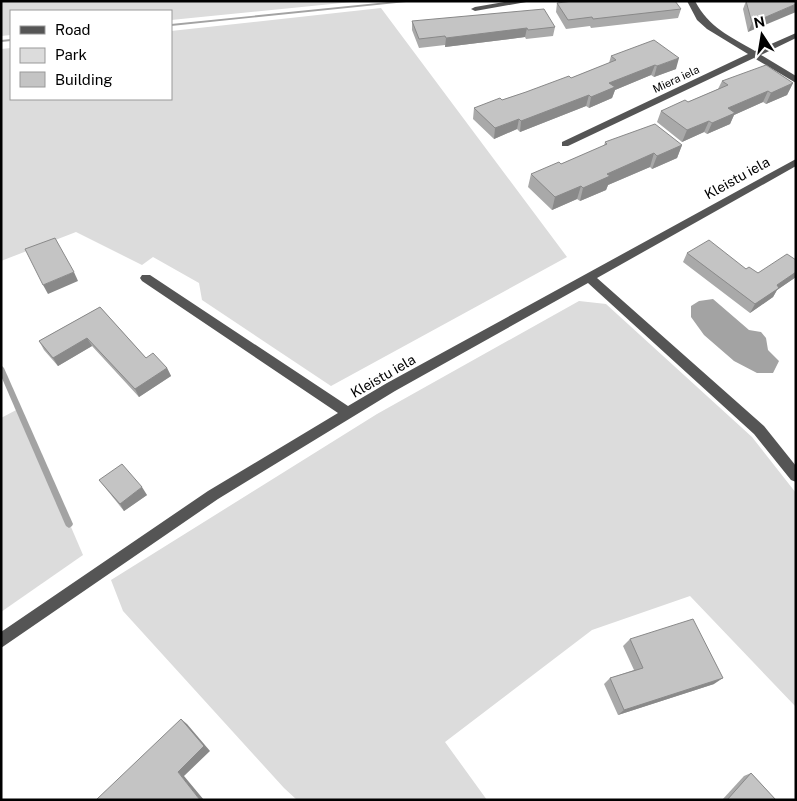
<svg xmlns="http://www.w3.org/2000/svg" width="797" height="801" font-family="'Public Sans',sans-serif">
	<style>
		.green { fill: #dcdcdc }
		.water { fill: #a3a3a3 }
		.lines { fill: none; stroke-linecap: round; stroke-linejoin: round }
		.stream { fill: #a3a3a3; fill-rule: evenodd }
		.minor { fill: #555; fill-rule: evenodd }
		.wall { fill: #a9a9a9 }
		.shaded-wall { fill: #898989 }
		.building { fill: #c4c4c4; stroke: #898989 }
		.labels { text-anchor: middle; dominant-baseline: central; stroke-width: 5; stroke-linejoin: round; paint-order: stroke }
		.far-street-label { font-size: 11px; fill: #000; stroke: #fff }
		.street-label { font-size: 14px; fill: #000; stroke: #fff }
	</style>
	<rect width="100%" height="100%" fill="#fff"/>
	<g class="green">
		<path d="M1,1h361l-191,19v-9h-160v24l-10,1z"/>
		<path d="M381,8l186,249 -236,129 -129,-86 -3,-17 -46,-26 -11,8 -66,-33 -75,29v-212l10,-1v51h160v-68z"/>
		<path d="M579,301l27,3 146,133 44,56v214l-106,-111 -98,34 -147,112 42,58h-190l-13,-12 -161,-177 -12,-31 266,-166z"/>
		<path d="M20,408l63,147 -82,57v-194z"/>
	</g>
	<path class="water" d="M713,299l36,31 12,2 5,6 2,12 11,11 -6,12h-16l-23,-12 -30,-26 -13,-18v-11l8,-5z"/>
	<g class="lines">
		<g class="stream">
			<path d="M398,1h18l-245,25v-2z"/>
			<path d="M11,39v2l-10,1v-2z"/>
			<path d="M1,365l3,3 69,156 -1,2 -3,2 -3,-2 -1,-2 -64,-148z"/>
		</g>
		<g class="minor">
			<path d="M510,1h22l-57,10 -4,-2 4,-2z"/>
			<path d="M687,1h8c14,27 35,35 60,50l41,-18v5l-35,17 35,21v7l-42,-25 -186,88h-6v-4l186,-88 -41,-25 -10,-9z"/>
			<path d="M796,159v7l-199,112 167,148 32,40v16l-5,-2 -37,-46 -166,-151 -193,108 -177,108 -217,149v-16l207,-141 130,-78 -196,-132 -2,-3 2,-3h8l198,131 39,-23z"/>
		</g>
	</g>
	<g class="wall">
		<path d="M746,1h50l-48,31 -5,-23z"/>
		<path d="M557,3l124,6 -3,9 -87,10 -1,-2 -24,3 -10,-17z"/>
		<path d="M412,21l143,6 -2,9 -27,3 -1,-2 -80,10v-2l-26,3 -7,-18z"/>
		<path d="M611,56l65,13 -22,8 -3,-2 -36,15 -3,8 -23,10 -3,-2 -66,26 -3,-3 -23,10 -21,-20 1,-11 28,-8 69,-22 38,-15z"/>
		<path d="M722,81l71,2 -6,12 -21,9 -3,-2 -29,13 -4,9 -23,10 -3,-2 -22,10 -25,-20 4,-11 27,-9 30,-13z"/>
		<path d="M605,142l77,3 -5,13 -25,11 -2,-2 -42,18 -2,5 -26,11 -3,-2 -25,11 -24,-23 3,-13 30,-10 43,-18z"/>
		<path d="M687,253l59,16 12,4 38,-13v17l-19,13 -4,7 -23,16 -67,-51z"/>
		<path d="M100,307l46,51 21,10 4,8 -32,21 -47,-51 -34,20 -14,-16 -5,-9z"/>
		<path d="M99,480l48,15 -23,16z"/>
		<path d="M630,639l84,45 -96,31 -14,-31 6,-6 24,-8 -11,-24z"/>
		<path d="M751,773l25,27h-54l22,-24z"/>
	</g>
	<g class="shaded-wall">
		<path d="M796,4v8l-48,20 4,-9z"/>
		<path d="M527,28l-2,9 -80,10 1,-9z"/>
		<path d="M679,58l-3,11 -22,8 3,-11z"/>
		<path d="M655,65l-4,10 -36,15 -3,8 -23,10 2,-11 18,-14z"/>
		<path d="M793,83l-6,12 -21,9 5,-11z"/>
		<path d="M768,91l-5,11 -29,13 -4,9 -23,10 5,-11 16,-15z"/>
		<path d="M589,95l-3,11 -66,26 1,-11z"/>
		<path d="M519,119l-2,10 -23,10 1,-11z"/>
		<path d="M709,121l-5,11 -22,10 5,-12z"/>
		<path d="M682,145l-5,13 -25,11 5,-13z"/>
		<path d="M654,153l-4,14 -42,18 -2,5 -26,11 3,-13 24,-14z"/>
		<path d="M581,186l-4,13 -25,11 3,-13z"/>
		<path d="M74,272l4,9 -30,13 -5,-9z"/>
		<path d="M796,272v5l-19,13 -4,7 -23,16 5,-9 22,-19z"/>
		<path d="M87,338l5,8 -34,20 -5,-8z"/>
		<path d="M167,368l4,8 -32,21 -4,-8z"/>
		<path d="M142,487l5,8 -23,16 -4,-7z"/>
		<path d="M723,678l-9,6 -96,31 6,-5z"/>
		<path d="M181,719l6,5 23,27 -26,25 20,24h-4l-22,-28z"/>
	</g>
	<g class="building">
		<path d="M573,1h102l6,8 -88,10 -1,-2 -24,3 -11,-17z"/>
		<path d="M746,1h50v3l-44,19z"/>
		<path d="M544,9l11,18 -27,3 -1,-2 -81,10 -1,-2 -26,3 -7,-18z"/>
		<path d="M654,40l25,18 -22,8 -2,-1 -46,18 6,4 -24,10 -2,-2 -68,26 -2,-2 -24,9 -21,-20 26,-10 2,2 24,-8 43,-16 2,2 45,-18 -5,-4z"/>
		<path d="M766,65l27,18 -22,10 -3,-2 -40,17 7,5 -23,10 -3,-2 -22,9 -26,-19 24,-11 3,2 40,-17 -6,-4z"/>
		<path d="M655,124l27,21 -25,11 -3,-3 -47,21 3,2 -27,12 -2,-2 -26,11 -24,-23 28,-12 2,2 46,-20 -2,-2z"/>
		<path d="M55,238l19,34 -31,13 -18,-36z"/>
		<path d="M709,240l37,29 3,-2 9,6 29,-19 9,6v12l-19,13 2,3 -24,16 -68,-51z"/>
		<path d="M100,307l46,51 7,-5 14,15 -32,21 -48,-51 -34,20 -14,-17z"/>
		<path d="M122,464l20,23 -22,17 -21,-24z"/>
		<path d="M693,619l30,59 -99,32 -14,-32 33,-10 -13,-29z"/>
		<path d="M181,719l23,27 -26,26 22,28h-104z"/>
		<path d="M751,773l25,27h-49z"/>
	</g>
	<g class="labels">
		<g class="far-street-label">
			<text transform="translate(676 79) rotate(-25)">Miera iela</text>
		</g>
		<g class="street-label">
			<text transform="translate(737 178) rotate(-29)">Kleistu iela</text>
			<text transform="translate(383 376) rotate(-30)">Kleistu iela</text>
		</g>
	</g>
	<rect width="797" height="801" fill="none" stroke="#000000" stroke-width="5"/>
	<rect x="10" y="10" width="162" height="90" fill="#ffffff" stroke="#999999"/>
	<rect x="20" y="26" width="25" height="8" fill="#555555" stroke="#999999"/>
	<text x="55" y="35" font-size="15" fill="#000000">Road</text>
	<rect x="20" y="48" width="25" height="15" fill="#dcdcdc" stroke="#999999"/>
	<text x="55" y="60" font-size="15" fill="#000000">Park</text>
	<rect x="20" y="72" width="25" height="15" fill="#c4c4c4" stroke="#999999"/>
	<text x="55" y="85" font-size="15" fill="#000000">Building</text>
	<g transform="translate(762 35) rotate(348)" stroke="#ffffff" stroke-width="4" paint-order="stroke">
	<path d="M0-4L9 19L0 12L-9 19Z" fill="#000000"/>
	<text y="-8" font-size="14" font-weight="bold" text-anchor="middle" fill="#000000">N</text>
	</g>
</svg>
